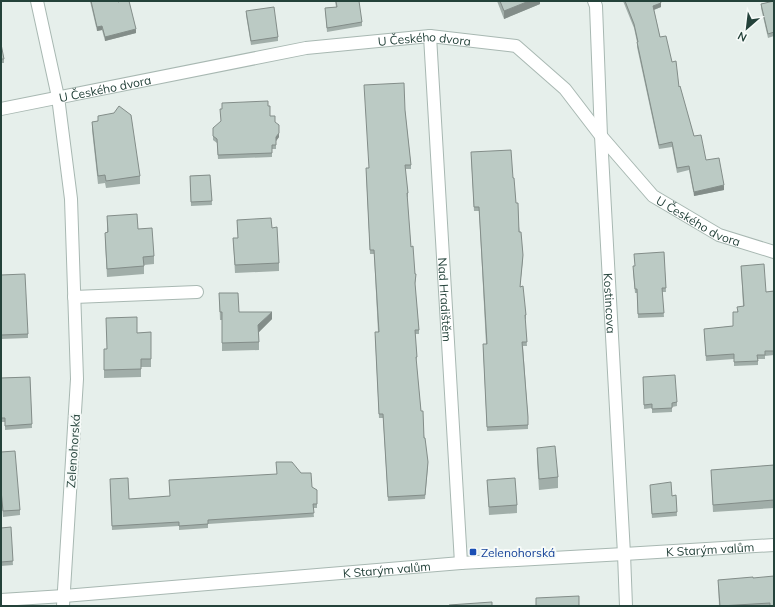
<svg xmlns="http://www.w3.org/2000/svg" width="775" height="607" font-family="Mulish,sans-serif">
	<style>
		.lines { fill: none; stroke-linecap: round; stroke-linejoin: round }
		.minor-casing { stroke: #a8b8b2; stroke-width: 14 }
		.minor { stroke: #fff; stroke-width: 12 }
		.wall { fill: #a1aea9 }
		.shaded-wall { fill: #838d89 }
		.building { fill: #bbcac4; stroke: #838d89 }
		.transit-dot { fill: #1a4fb4; stroke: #f7fbf9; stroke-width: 1.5 }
		.labels { text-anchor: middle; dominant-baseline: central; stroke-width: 4; stroke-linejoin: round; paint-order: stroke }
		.street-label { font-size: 12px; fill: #24423a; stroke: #f7fbf9 }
		.transit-label { font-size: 12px; fill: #164399; stroke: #f7fbf9; text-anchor: start }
	</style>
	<rect width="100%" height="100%" fill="#e6efeb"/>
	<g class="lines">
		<g class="minor-casing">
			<g id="minor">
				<path d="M37,1l21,96 13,102 6,180 -14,227"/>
				<path id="s1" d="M594,1l2,5 5,130 23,418 2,52"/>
				<path id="s2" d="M430,36l31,527"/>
				<path id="s3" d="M1,109l305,-61 124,-12 86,10 49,43 36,47 52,60 66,39 55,17"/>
				<path d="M74,297l123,-5"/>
				<path id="s4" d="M1,600l63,-4 397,-33 163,-9 150,-9"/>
			</g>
		</g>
		<use href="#minor" class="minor"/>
	</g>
	<g class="wall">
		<path d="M90,1h28l18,32 -31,8 -3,-11 -5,1z"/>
		<path d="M335,1l27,21v4l-35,6 -2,-24 11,-1z"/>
		<path d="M497,1h43v3l-36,15z"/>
		<path d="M623,1h37l1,6 -7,3 6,27 19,50 15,49 12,24 18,30 -30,6 -5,-26 -12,3 -5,-26 -13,2 -22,-102v-5l-3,-14z"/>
		<path d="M774,1v35l-6,2 -7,-30v-4z"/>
		<path d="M246,11l32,26v4l-27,4 -5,-30z"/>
		<path d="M1,44l3,15v4h-3z"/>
		<path d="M268,106l2,10 5,6 4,15 -3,4v8h-4v8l-54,2 -1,-16 -4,-3v-12z"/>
		<path d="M405,110l6,55v4h-6l3,24v4h-1l4,50 4,27 1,4 -1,7 4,45v4h-4l2,23 -1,4 5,50 7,55 -3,33 -37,2 -5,-83h-4l-4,-82 3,-4 -4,-78h-4l-4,-82 3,-4z"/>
		<path d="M98,116l42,60v8l-34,4 -1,-5 -7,1 -6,-54v-8l6,-1z"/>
		<path d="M471,156l42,22 10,81 -3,28 6,28v4h-1l2,27h-4l5,71v12l-41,2 -4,-83 3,-4 -7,-133h-5z"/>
		<path d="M210,175l2,30 -21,1 -1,-30z"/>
		<path d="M107,216l31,13 16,27v8l-10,1v9l-37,3 -2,-37v-7l2,-1z"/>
		<path d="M237,220l35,8 7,35v8l-44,2 -2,-35h5z"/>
		<path d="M664,252l2,40h-4l2,25 -26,1 -1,-25h-2l-2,-23 2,-4z"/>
		<path d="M741,266l25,26 8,-1v64l-9,1v3h-7v6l-24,1v-7l-28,2 -2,-32 29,-3 4,-14 6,-6z"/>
		<path d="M1,275l27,59v4l-27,1z"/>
		<path d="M219,293l20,19 33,7 -13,13v18l-37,1v-31h-2z"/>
		<path d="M151,332v35h-10v10l-37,1v-29h3l30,-16z"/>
		<path d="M30,377l2,51 -27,2v-8h-4v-44z"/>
		<path d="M643,381l34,21v4l-5,1v5l-20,1v-5l-8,1z"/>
		<path d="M537,448l21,29v11l-19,2 -2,-31z"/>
		<path d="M1,452l19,58v5l-17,2 -2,-22z"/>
		<path d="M774,465v43l-61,4 -2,-42z"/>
		<path d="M487,480l30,25v8l-28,2z"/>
		<path d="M110,483l19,16 183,-12 5,3v18h-4l1,9 -106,7v4l-29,2v-4l-67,4z"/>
		<path d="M650,489l22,7 4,-1 1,21 -25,2z"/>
		<path d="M1,528l11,20v4l1,13 -12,1z"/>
		<path d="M753,578l21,28h-55l-1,-26z"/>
	</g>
	<g class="shaded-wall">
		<path d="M529,1h11v3l-36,15v-8z"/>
		<path d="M661,3v4l-8,3v-4z"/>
		<path d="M102,26v4l-5,1v-4z"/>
		<path d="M136,29v4l-31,8v-4z"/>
		<path d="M279,133v4l-3,4v-4z"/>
		<path d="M724,185v5l-30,6v-4z"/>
		<path d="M272,312v7l-14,14v-8z"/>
	</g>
	<g class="building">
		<path d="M91,1h27v1l3,-1h8l7,28 -31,8 -3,-11 -5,1z"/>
		<path d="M336,1h23l3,21 -35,6 -2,-20 12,-1z"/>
		<path d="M500,1h29l-25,10z"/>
		<path d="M625,1h35l1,2 -8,3 7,31 6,-1 6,26 4,-1 3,26 1,-1 14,50 7,-1 5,25 13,-2 5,27 -30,7 -5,-26 -12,2 -5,-26 -13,3 -22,-103h1l-4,-18z"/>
		<path d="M774,1v31l-6,2 -7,-30z"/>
		<path d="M274,7l4,30 -27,4 -5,-30z"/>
		<path d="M1,44l3,15h-3z"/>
		<path d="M404,83l1,27 6,55h-6l3,28h-1l4,54 2,-1 2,28h1l-1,9 4,47h-4l2,27h-1l5,54h2l1,27h1l3,24 -3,33 -37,2 -5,-83h-4l-4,-82h4l-5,-82h-4l-4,-82h3l-5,-83z"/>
		<path d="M268,101v5h2v10h5v6l4,3v8l-3,4v8h-4v8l-54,2 -1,-16 -4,-3v-8l8,-7 -1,-12h2v-6z"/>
		<path d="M119,106l12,9 9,61 -34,5 -1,-6 -7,1 -6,-54 6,-1v-5l16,-3z"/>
		<path d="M511,150l2,28h1l2,25h2l1,29h2l2,23 -3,32 3,-1 3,29h-1l2,27h-5l6,75v8l-41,2 -4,-83h4l-8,-137h-5l-3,-55z"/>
		<path d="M210,175l2,26 -21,1 -1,-26z"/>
		<path d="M137,214l1,15 14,-1 2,28 -11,1 1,9 -37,3 -2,-36 3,-1 -1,-16z"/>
		<path d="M271,218l1,10 5,-1 2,36 -44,2 -2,-27h5l-1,-18z"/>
		<path d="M664,252l2,36h-4l2,25 -26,1 -1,-25h-2l-2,-23h2l-1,-12z"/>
		<path d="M764,264l2,28 8,-1v60h-9v4h-8l1,6 -24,1v-8l-28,2 -2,-27 29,-3v-14h5l-1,-5 7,-1 -3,-40z"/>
		<path d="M25,274l3,60 -27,1v-60z"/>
		<path d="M219,293h19l1,19h33l-14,13 1,17 -37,1v-31h-2z"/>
		<path d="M137,317v16l14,-1v27h-10v10l-37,1v-21h3l-1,-31z"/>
		<path d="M675,375l2,27 -5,1v5l-20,1v-5l-8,1 -1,-28z"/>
		<path d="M30,377l2,47 -27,2v-8h-4v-40z"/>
		<path d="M555,446l3,31 -19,2 -2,-31z"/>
		<path d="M15,451l5,59 -17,1 -2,-21v-38z"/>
		<path d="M276,462h16l9,11h10l1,14 5,3v14h-4l1,9 -106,7v4l-29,2v-4l-67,4 -2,-47 18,-1 1,21 41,-3 -1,-16 108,-6z"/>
		<path d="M774,465v35l-61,5 -2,-35z"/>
		<path d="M515,478l2,27 -28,2 -2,-27z"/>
		<path d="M671,482l1,14 4,-1 1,17 -25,2 -2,-29z"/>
		<path d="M11,527l2,34 -12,1v-34z"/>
		<path d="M774,576v30h-4v-3l-50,3 -2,-26 35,-3v1z"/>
		<path d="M579,596v10h-43v-8z"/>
		<path d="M492,602v4h-43v-1z"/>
	</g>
	<rect class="transit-dot" x="469" y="548" width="8" height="8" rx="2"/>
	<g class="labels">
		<g class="street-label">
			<text stroke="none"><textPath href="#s3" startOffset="430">U Českého dvora</textPath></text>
			<text stroke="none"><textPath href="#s3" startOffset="106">U Českého dvora</textPath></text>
			<text stroke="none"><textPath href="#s3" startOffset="778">U Českého dvora</textPath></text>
			<text stroke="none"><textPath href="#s2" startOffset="264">Nad Hradištěm</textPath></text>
			<text stroke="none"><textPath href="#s1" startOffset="303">Kostincova</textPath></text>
			<text transform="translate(73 451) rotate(-86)">Zelenohorská</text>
			<text stroke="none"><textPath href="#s4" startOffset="711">K Starým valům</textPath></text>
			<text stroke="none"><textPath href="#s4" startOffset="387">K Starým valům</textPath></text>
		</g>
		<g class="transit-label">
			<text x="481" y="552">Zelenohorská</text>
		</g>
	</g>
	<rect width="775" height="607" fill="none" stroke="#24423a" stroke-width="4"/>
	<g transform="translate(747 28) rotate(208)" stroke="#f7fbf9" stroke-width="3" paint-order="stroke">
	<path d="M0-3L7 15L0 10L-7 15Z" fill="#24423a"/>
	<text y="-6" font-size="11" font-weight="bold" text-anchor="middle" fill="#24423a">N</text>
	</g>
</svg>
